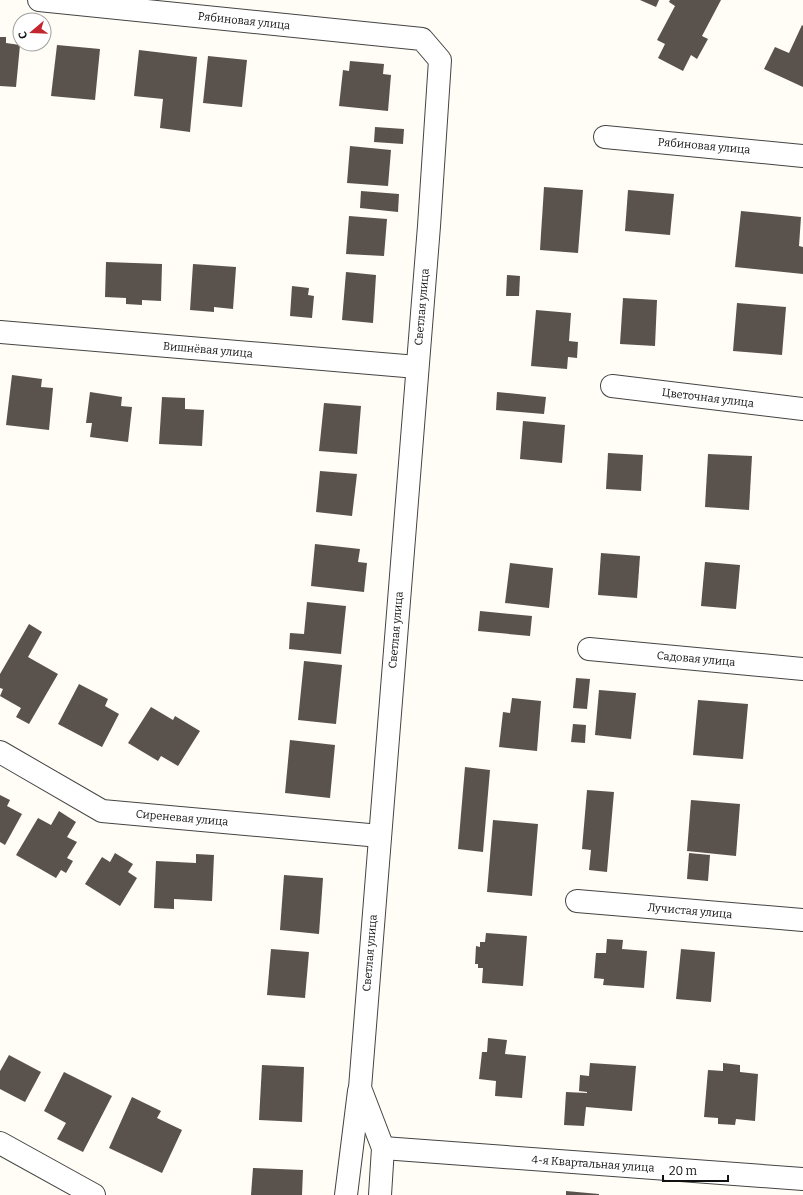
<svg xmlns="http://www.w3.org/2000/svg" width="803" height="1195" font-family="Bitter,serif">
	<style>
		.building { fill: #5a524d }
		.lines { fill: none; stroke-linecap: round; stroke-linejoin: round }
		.minor-casing { stroke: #444; stroke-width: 24 }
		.minor { stroke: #fff; stroke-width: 22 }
		.labels { text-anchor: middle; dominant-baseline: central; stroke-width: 4; stroke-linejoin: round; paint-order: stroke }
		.street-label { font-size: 11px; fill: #111; stroke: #fff }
	</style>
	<rect width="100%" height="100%" fill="#fffdf5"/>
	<g class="building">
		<path d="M640,0h19l-3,7z"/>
		<path d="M670,0h51l-19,36 6,3 -11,20 -6,-4 -8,16 -25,-13 7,-14 -8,-4 18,-34 -6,-4z"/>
		<path d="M802,25l1,1v61l-39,-18 11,-22 14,6z"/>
		<path d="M0,37h6v6l14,2 -4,42 -16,-1z"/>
		<path d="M57,45l43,4 -5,51 -44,-4z"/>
		<path d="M139,50l58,7 -7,75 -30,-4 3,-29 -29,-3z"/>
		<path d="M208,56l39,4 -5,47 -39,-4z"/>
		<path d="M350,61l34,3 -1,10 8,1 -3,36 -49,-5 4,-36 6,1z"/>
		<path d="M375,127l29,2 -1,15 -29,-2z"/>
		<path d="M350,146l41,4 -3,36 -41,-3z"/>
		<path d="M544,187l39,3 -5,63 -38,-3z"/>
		<path d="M628,190l46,4 -4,41 -45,-4z"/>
		<path d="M361,191l38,3 -1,18 -38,-4z"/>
		<path d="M741,211l60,6 -2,29 4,1v27l-68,-7z"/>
		<path d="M349,216l38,3 -3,37 -38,-2z"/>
		<path d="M106,262l56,2 -1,37 -19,-1v5l-16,-1v-6l-21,-1z"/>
		<path d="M193,264l43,3 -3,42 -19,-2v5l-24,-2z"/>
		<path d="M346,272l30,3 -3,48 -31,-3z"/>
		<path d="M507,275l13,1 -1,20h-13z"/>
		<path d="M292,286l17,2 -1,7 6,1 -2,22 -22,-2z"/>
		<path d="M623,298l34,2 -2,46 -35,-2z"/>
		<path d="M737,303l49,4 -4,48 -49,-4z"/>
		<path d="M536,310l35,3 -2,28 9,1 -1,16 -9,-1 -1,12 -36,-3z"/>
		<path d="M12,375l30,4 -1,8 12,1 -4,42 -43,-5z"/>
		<path d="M90,392l32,5 -1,9 11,1 -4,35 -38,-5 2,-14h-6z"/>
		<path d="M497,392l49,5 -2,17 -48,-4z"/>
		<path d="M162,397l23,1v11l19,1 -2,36 -43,-2z"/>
		<path d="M324,403l37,3 -4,48 -38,-3z"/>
		<path d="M523,421l42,4 -3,38 -42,-4z"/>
		<path d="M608,453l35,2 -2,36 -35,-2z"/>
		<path d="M708,454l44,2 -3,54 -44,-3z"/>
		<path d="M320,471l37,3 -5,42 -36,-4z"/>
		<path d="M315,544l45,5 -2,13 9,1 -3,29 -53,-6z"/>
		<path d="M601,553l39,3 -3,42 -39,-3z"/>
		<path d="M705,562l35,3 -4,44 -35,-3z"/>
		<path d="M510,563l43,5 -4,40 -44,-5z"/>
		<path d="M307,602l39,4 -5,48 -52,-5 1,-16 14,1z"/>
		<path d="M480,611l52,5 -2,20 -52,-5z"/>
		<path d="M29,624l13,8 -14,25 30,17 -29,50 -13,-7 5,-9 -21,-12 3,-7 -3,-1v-14z"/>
		<path d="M304,661l38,4 -6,59 -38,-4z"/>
		<path d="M576,678l14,1 -3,30 -14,-1z"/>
		<path d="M79,684l29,15 -3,7 14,8 -17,33 -44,-23z"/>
		<path d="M599,690l37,3 -5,46 -36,-4z"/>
		<path d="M512,698l29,3 -4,50 -38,-4 4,-35 7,1z"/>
		<path d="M698,700l50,4 -5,55 -50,-4z"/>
		<path d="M151,707l22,13 2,-4 25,15 -22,35 -17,-10 -3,5 -30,-18z"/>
		<path d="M573,724l13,1 -1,18 -14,-1z"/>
		<path d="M290,740l45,5 -5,53 -45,-5z"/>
		<path d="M465,767l25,3 -7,82 -25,-3z"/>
		<path d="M587,790l27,2 -7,80 -18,-2 2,-20 -9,-1z"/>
		<path d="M0,795l10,5 -3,6 15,8 -17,31 -5,-3z"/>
		<path d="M691,800l49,4 -4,52 -49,-5z"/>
		<path d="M59,811l17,11 -9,15 10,5 -10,16 6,3 -7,12 -5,-3 -5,8 -40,-23 22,-37 13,7z"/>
		<path d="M493,820l45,4 -6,72 -45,-4z"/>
		<path d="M115,853l18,11 -5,8 9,6 -17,28 -35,-22 17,-27 8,5z"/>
		<path d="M689,853l21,2 -2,26 -21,-2z"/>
		<path d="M196,854l18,1 -2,46 -38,-2v10l-20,-1 2,-47 40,2z"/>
		<path d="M284,875l39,3 -4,56 -39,-4z"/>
		<path d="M486,933l41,3 -4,50 -41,-3 1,-15h-5v-4h-3l1,-18 4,1v-5h5z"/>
		<path d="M607,939l16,1 -1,9 25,2 -3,37 -41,-3 1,-6 -10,-1 2,-25h10z"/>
		<path d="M271,949l38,3 -4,46 -38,-3z"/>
		<path d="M681,949l34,3 -4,50 -35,-3z"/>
		<path d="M488,1038l19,2 -2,14 21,2 -4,42 -27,-2 1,-15 -17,-2 3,-27h5z"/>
		<path d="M9,1055l32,17 -16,30 -25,-13v-18z"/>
		<path d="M590,1063l46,3 -4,45 -46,-4 -2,19 -20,-1 2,-33 21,1v-1l-8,-1 1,-16 9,1z"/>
		<path d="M723,1063l17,2v7l18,2 -3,47 -19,-2 -1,6 -17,-1v-6l-14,-1 4,-47 15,1z"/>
		<path d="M262,1065l42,2 -2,55 -43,-2z"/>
		<path d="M64,1072l48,24 -29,56 -26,-13 9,-16 -22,-12z"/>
		<path d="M132,1097l29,14 -4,7 25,12 -20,43 -53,-25z"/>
		<path d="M253,1168l50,2 -1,25h-51z"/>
		<path d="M566,1191l33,3v1h-33z"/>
	</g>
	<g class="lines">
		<g class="minor-casing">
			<g id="minor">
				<path d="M39,0l383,39 18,21 -11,166 -69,862 23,60 -3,47"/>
				<path d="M605,137l198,19"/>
				<path d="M0,332l417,35"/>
				<path d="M612,386l191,23"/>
				<path d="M589,649l214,20"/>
				<path d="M0,752l102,59 278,25"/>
				<path d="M577,901l226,19"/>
				<path d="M0,1143l94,52"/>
				<path d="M383,1148l420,31"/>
				<path d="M346,1195l13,-104"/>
			</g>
		</g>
		<use href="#minor" class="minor"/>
	</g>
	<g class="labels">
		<g class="street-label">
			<text transform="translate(244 21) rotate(6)">Рябиновая улица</text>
			<text transform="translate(704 146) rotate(5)">Рябиновая улица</text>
			<text transform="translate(422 307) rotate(-85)">Светлая улица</text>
			<text transform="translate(208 350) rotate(5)">Вишнёвая улица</text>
			<text transform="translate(708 398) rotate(7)">Цветочная улица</text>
			<text transform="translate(396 630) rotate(-85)">Светлая улица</text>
			<text transform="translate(696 659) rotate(5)">Садовая улица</text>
			<text transform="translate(182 818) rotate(5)">Сиреневая улица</text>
			<text transform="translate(690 911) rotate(5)">Лучистая улица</text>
			<text transform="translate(370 953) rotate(-85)">Светлая улица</text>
			<text transform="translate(593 1164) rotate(4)">4-я Квартальная улица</text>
		</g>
	</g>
	<g transform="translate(32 32) rotate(251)"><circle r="19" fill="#ffffff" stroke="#a0a0a0"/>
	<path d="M0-3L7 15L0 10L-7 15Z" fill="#c4262e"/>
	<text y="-6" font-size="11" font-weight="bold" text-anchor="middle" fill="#111111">С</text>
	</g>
	<path d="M663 1175v6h65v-6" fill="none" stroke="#111111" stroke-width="2"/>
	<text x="669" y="1175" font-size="12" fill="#111111" stroke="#ffffff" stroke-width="3" paint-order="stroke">20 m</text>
</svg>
